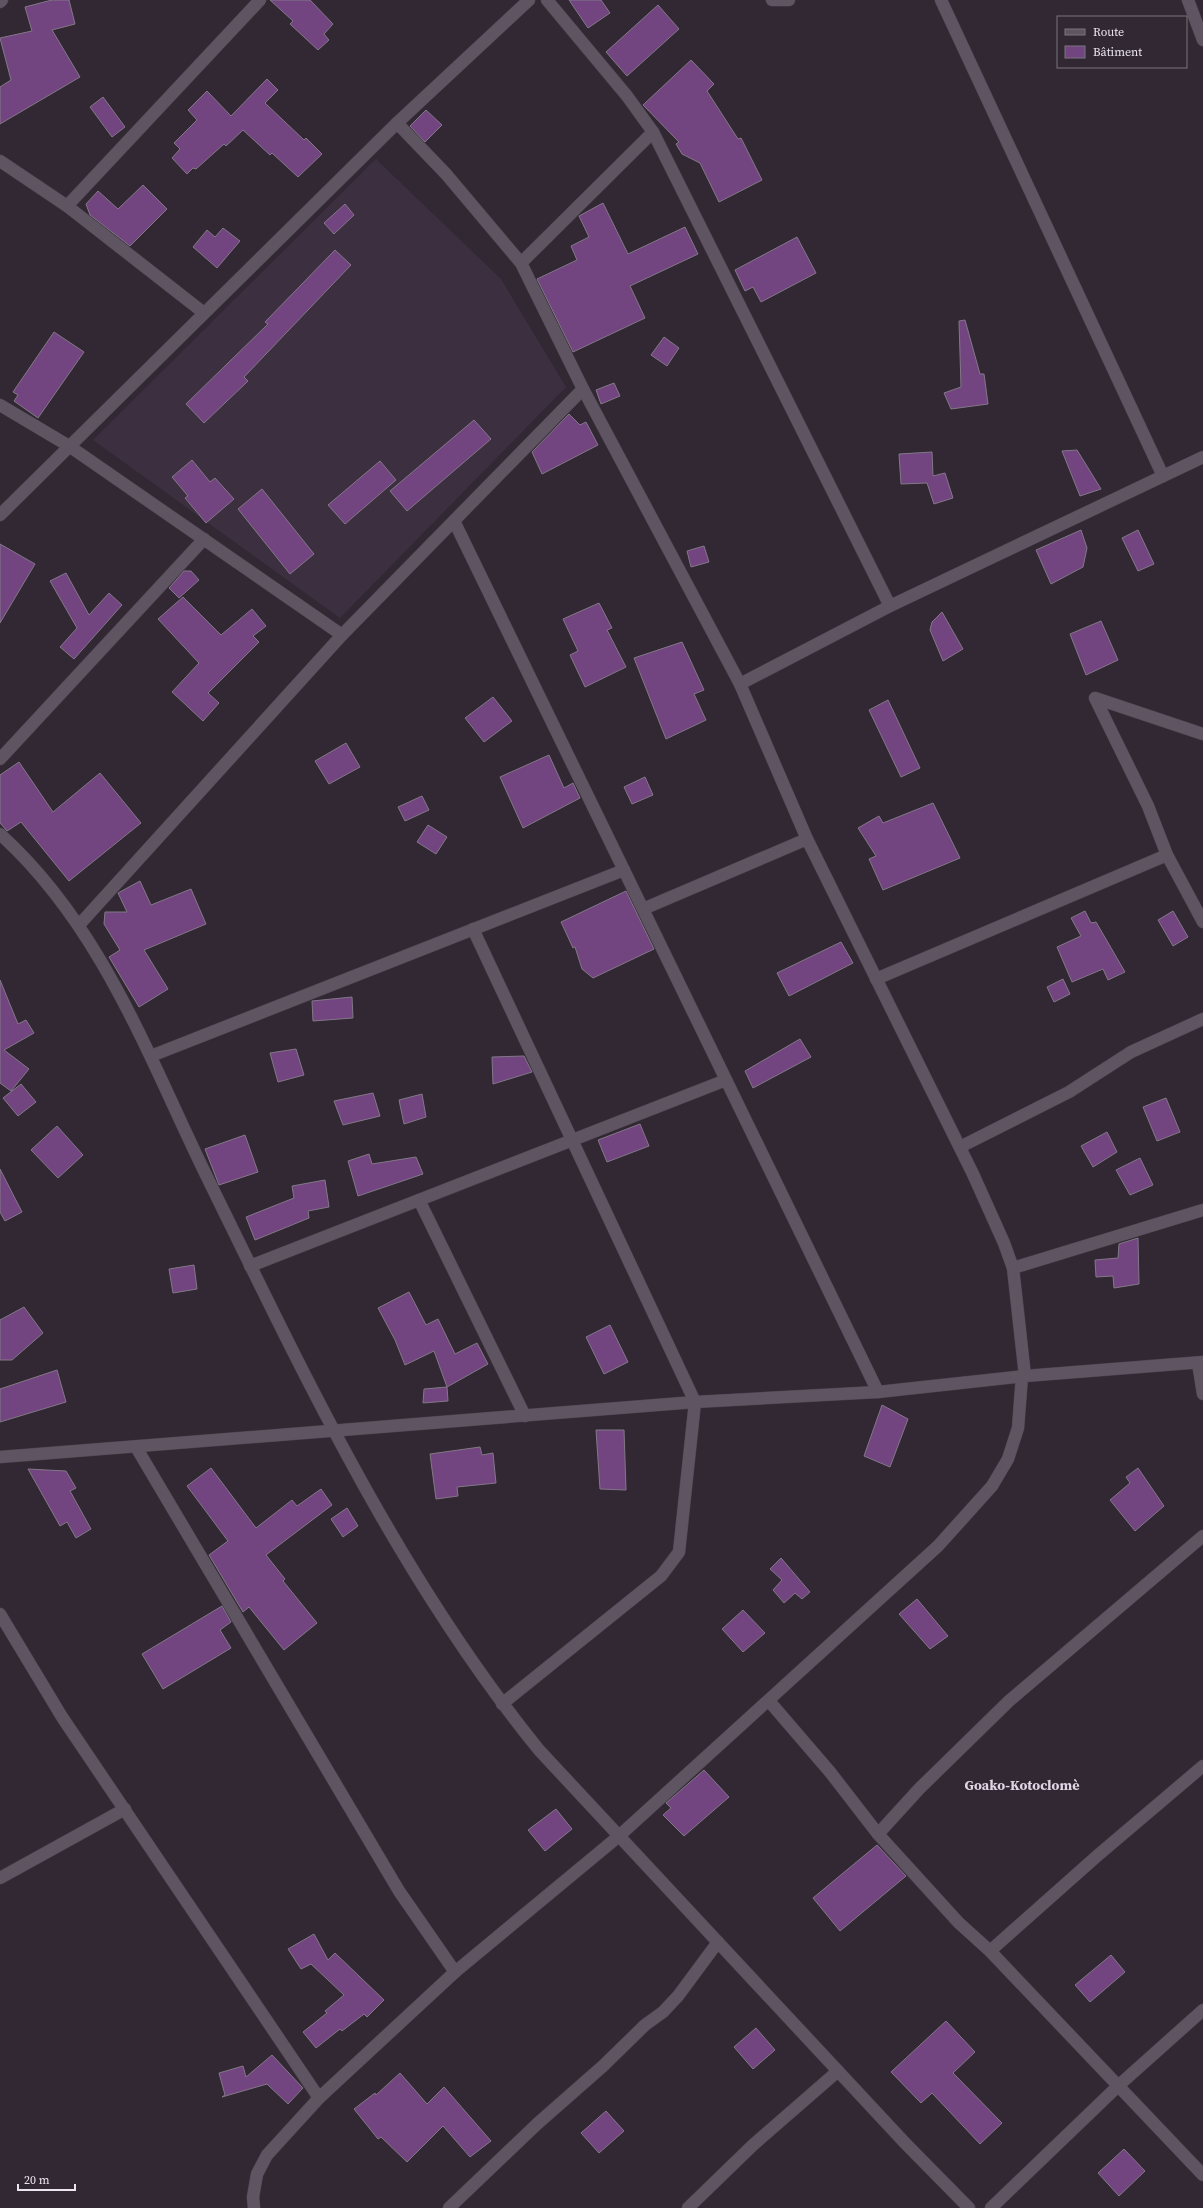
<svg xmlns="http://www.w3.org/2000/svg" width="1203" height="2208" font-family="'Source Serif 4',serif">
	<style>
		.built { fill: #3c2f40 }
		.building { fill: #724580; stroke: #837887 }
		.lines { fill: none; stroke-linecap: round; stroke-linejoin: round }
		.minor-casing { stroke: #4b444d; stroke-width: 13 }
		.minor { stroke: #5f5562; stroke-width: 12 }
		.labels { text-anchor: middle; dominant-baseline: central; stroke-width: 4; stroke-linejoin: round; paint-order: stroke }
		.quarter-label { font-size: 14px; font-weight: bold; fill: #e1d5e5; stroke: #312834 }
	</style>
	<rect width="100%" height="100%" fill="#312834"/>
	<path class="built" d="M376,159l125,120 65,108 -226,231 -247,-178z"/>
	<g class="building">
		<path d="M52,0h17l6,24 -23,6 28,47 -80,47v-37l11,-7 -11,-42 32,-7 -7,-24z"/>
		<path d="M270,0h40l23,24 -9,10 5,6 -11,10 -28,-26 3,-3z"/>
		<path d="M569,0h32l9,13 -22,15z"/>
		<path d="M658,5l21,24 -52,47 -21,-24z"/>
		<path d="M691,60l23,24 -7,7 31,48 3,-1 21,42 -43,22 -19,-39 -18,-9 -6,-10 3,-2 -36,-37z"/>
		<path d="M267,79l11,11 -13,13 39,37 2,-2 16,16 -24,23 -26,-24 -2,2 -27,-25 -17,16 -2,-2 -28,25 -3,-1 -6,6 -15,-16 8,-9 -6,-6 23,-23 -9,-10 19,-19 24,25z"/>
		<path d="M103,97l22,30 -13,10 -22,-30z"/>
		<path d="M426,110l16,15 -17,17 -15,-16z"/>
		<path d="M143,185l24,24 -37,37 -40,-31 -4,-11 12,-13 20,18z"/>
		<path d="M603,203l25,51 57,-27 13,27 -68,32 15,32 -72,34 -36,-73 40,-19 -6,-14 18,-9 -10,-21z"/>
		<path d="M345,204l9,11 -20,19 -10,-11z"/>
		<path d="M223,228l17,13 -23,27 -24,-21 14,-17 8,7z"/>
		<path d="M797,237l19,36 -55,29 -8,-15 -8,4 -10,-21z"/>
		<path d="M335,250l16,15 -107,112 4,4 -44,42 -18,-19 82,-80 -3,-2z"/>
		<path d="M965,320l15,54h4l4,30 -37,5 -7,-16 17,-6 -2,-66z"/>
		<path d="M54,332l30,20 -46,66 -24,-17 4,-6 -5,-3z"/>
		<path d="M664,337l15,11 -12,18 -16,-11z"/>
		<path d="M614,383l6,13 -19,8 -5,-14z"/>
		<path d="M569,414l11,11 6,-3 12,23 -56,29 -10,-22z"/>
		<path d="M474,420l17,19 -84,72 -17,-20z"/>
		<path d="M1077,450l24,39 -21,7 -18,-45z"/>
		<path d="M932,452l1,24 12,-3 8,25 -19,6 -7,-21 -26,1 -2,-30z"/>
		<path d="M192,460l18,22 5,-4 19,21 -28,24 -21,-25 3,-2 -16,-19z"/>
		<path d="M380,461l16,19 -51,44 -17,-19z"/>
		<path d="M262,489l52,65 -24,20 -52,-65z"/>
		<path d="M1081,530l6,18 -4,19 -32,17 -15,-34z"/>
		<path d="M1138,530l16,34 -16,7 -16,-33z"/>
		<path d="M0,544l35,20 -35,59z"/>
		<path d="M704,546l5,16 -18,5 -4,-16z"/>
		<path d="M184,571h7l8,9 -20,18 -10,-10z"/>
		<path d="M66,573l23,42 20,-22 13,12 -48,54 -14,-12 17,-19 -27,-47z"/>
		<path d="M183,597l38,38 31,-26 14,17 -13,10 6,6 -51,51 11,10 -16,18 -31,-29 27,-29 -41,-44z"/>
		<path d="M599,603l13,25 -5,2 19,37 -41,20 -15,-32 8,-4 -15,-32z"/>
		<path d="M942,612l21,37 -20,12 -13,-31 2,-8z"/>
		<path d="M1101,621l17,39 -32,15 -16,-41z"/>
		<path d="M682,642l22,48 -10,4 12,26 -40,19 -32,-81z"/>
		<path d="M493,697l19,24 -28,21 -19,-24z"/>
		<path d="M888,700l32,68 -19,9 -32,-67z"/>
		<path d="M346,743l14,24 -31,17 -14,-23z"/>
		<path d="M549,755l15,33 9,-5 7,15 -57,30 -23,-51z"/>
		<path d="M19,762l34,50 47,-39 41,50 -72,58 -48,-59 -14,9 -7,-8v-48z"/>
		<path d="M645,777l8,18 -21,9 -8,-17z"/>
		<path d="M422,796l7,14 -24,11 -7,-14z"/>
		<path d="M933,803l27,55 -77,32 -14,-31 7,-3 -18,-28 21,-12 4,7z"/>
		<path d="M428,825l19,12 -11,17 -19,-12z"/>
		<path d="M140,881l11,24 40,-16 15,35 -62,26 24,39 -29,18 -30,-50 11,-7 -16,-26 1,-12h22l-9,-19z"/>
		<path d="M626,891l28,58 -61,29 -11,-9 -7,-22 -2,1 -12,-26z"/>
		<path d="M1085,911l6,12 5,-1 29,50 -17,8 -5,-11 -31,13 -15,-35 24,-11 -10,-18z"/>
		<path d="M1173,911l15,26 -15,9 -15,-26z"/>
		<path d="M841,942l12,21 -64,33 -12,-23z"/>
		<path d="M1063,979l7,15 -16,8 -7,-15z"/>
		<path d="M0,980l18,44 8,-4 8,13 -30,17 25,19 -18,22 -11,-8z"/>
		<path d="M352,997l1,21 -40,3 -1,-20z"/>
		<path d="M800,1039l11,18 -58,31 -8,-17z"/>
		<path d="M296,1049l8,26 -26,7 -8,-29z"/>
		<path d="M524,1056l8,16 -39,12 -1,-27z"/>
		<path d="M21,1084l15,18 -18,14 -15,-18z"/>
		<path d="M373,1093l7,23 -37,9 -9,-24z"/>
		<path d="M422,1094l4,23 -22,7 -5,-24z"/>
		<path d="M1166,1098l14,34 -23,9 -14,-34z"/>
		<path d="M640,1124l9,22 -42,16 -9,-22z"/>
		<path d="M57,1126l26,29 -25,23 -27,-28z"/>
		<path d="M1107,1132l10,20 -24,15 -12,-21z"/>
		<path d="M245,1135l13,37 -39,13 -14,-36z"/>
		<path d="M369,1154l3,10 44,-7 7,17 -65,22 -10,-35z"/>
		<path d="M1140,1158l13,27 -23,10 -14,-25z"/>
		<path d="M0,1169l22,43 -17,9 -5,-9z"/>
		<path d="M325,1180l4,27 -21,4 1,7 -54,22 -9,-23 48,-19 -2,-12z"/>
		<path d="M1138,1238l1,46 -25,4 -1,-12 -17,1 -1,-17 23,-2 1,-14z"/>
		<path d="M194,1265l3,24 -24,4 -4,-24z"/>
		<path d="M409,1292l17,33 12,-6 17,35 22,-11 11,21 -41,23 -13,-36 -29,14 -10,-25 -17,-32z"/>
		<path d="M24,1307l19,26 -31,27h-12v-40z"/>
		<path d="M610,1325l18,37 -24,12 -18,-37z"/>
		<path d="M57,1370l9,32 -66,20v-33z"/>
		<path d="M447,1387l1,14 -25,2 1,-14z"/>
		<path d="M882,1405l26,14 -18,48 -26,-11z"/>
		<path d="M596,1430h28l2,60 -26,-1z"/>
		<path d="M480,1447l2,8 11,-2 3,30 -39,4 1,9 -22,3 -6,-45z"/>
		<path d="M211,1468l45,60 36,-28 5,6 24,-17 11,16 -66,50 19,24 -2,2 34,42 -33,27 -35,-43 -6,5 -34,-57 19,-14 -41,-55z"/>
		<path d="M1138,1468l26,38 -29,25 -25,-31 20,-17 -4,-6z"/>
		<path d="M28,1469l38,2 10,17 -6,3 21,38 -15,9 -9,-16 -7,4z"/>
		<path d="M347,1508l11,18 -15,11 -12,-18z"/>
		<path d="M781,1558l29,34 -8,7 -7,-6 -11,10 -11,-13 9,-10 -12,-11z"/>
		<path d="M917,1599l31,37 -18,13 -31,-35z"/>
		<path d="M222,1606l9,16 -11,8 11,18 -68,41 -21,-35z"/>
		<path d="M743,1610l22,23 -22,19 -21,-23z"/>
		<path d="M704,1770l25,27 -45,39 -21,-21 8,-7 -5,-5z"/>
		<path d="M556,1809l16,20 -27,22 -17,-21z"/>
		<path d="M877,1845l29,31 -66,55 -27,-33z"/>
		<path d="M314,1934l14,26 7,-7 49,47 -17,17 -3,-3 -22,17 -2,-2 -24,19 -13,-16 24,-19 -2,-2 19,-16 -33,-31 -10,5 -13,-20z"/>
		<path d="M1111,1955l14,17 -35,30 -15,-17z"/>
		<path d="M946,2021l29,31 -22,21 49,50 -22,21 -48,-51 -11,10 -30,-31z"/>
		<path d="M756,2028l19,22 -22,19 -19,-22z"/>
		<path d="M272,2055l31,33 -15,16 -21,-20 -45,13 3,-2 -6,-22 24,-7 3,11z"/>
		<path d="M400,2073l27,31 17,-17 47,54 -21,16 -27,-31 -36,36 -26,-25 -3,2 -24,-30 21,-16 1,2z"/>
		<path d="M606,2111l18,20 -25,22 -18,-20z"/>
		<path d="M1124,2149l21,22 -26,25 -21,-23z"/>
	</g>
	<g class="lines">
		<g class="minor-casing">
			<g id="minor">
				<path d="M547,0l80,96 26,36 237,474 313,-149"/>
				<path d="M772,0h17"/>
				<path d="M941,0l222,476"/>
				<path d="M1188,0l15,40"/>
				<path d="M0,2l2,-2"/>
				<path d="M397,123l49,51 75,89 62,126 157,295 67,155 166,335 31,69 9,25 12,108"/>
				<path d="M0,161l67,45 137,107"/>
				<path d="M67,206l193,-206"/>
				<path d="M521,263l132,-131"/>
				<path d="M0,405l69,41 273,189"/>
				<path d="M0,515l397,-392 132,-123"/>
				<path d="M454,521l424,871"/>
				<path d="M740,684l150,-78"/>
				<path d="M0,759l204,-220"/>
				<path d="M0,834c103,93 149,225 209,347 96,196 191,398 330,569l366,393 64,65"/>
				<path d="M1167,855l-19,-49 -53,-108 108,36"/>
				<path d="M643,909l164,-70"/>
				<path d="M79,925l263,-290 241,-246"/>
				<path d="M473,929l222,473 -16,150 -18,24 -159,128"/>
				<path d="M876,979l291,-124 36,67"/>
				<path d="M151,1056l473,-186"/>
				<path d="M960,1147l109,-55 62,-40 72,-33"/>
				<path d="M419,1200l106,216"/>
				<path d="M250,1266l476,-186"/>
				<path d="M1013,1268l190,-58"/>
				<path d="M1198,1363l5,31"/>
				<path d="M136,1447l263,444 56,81"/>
				<path d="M0,1457l695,-55 183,-10 147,-16 178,-14"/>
				<path d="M0,1614l62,103 257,381"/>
				<path d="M769,1701l61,71 48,62 81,89 31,28 213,224"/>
				<path d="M878,1834l41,-45 90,-88 194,-165"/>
				<path d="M0,1878l125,-69"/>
				<path d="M990,1951l107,-95 106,-90"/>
				<path d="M254,2208l-1,-11 4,-23 10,-19 52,-57 136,-126 164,-136 319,-290 54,-60 16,-27 10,-31 4,-52"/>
				<path d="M449,2208l88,-84 66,-58 42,-41 18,-13 15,-16 40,-54"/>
				<path d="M688,2208l65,-63 85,-74"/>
				<path d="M991,2208l127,-122 85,-76"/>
			</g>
		</g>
		<use href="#minor" class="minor"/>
	</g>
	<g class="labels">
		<g class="quarter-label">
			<text x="1022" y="1785">Goako-Kotoclomè</text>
		</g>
	</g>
	<rect x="1057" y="16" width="130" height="52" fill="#312834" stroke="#7b747e"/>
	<rect x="1065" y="29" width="20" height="6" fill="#5f5562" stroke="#7b747e"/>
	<text x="1093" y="36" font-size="12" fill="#ebe5ed">Route</text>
	<rect x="1065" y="46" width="20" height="12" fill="#724580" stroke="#7b747e"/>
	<text x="1093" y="56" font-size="12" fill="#ebe5ed">Bâtiment</text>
	<path d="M18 2184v6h57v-6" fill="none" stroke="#ebe5ed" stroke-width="2"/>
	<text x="24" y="2184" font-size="12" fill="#ebe5ed" stroke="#312834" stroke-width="3" paint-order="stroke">20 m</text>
</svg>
